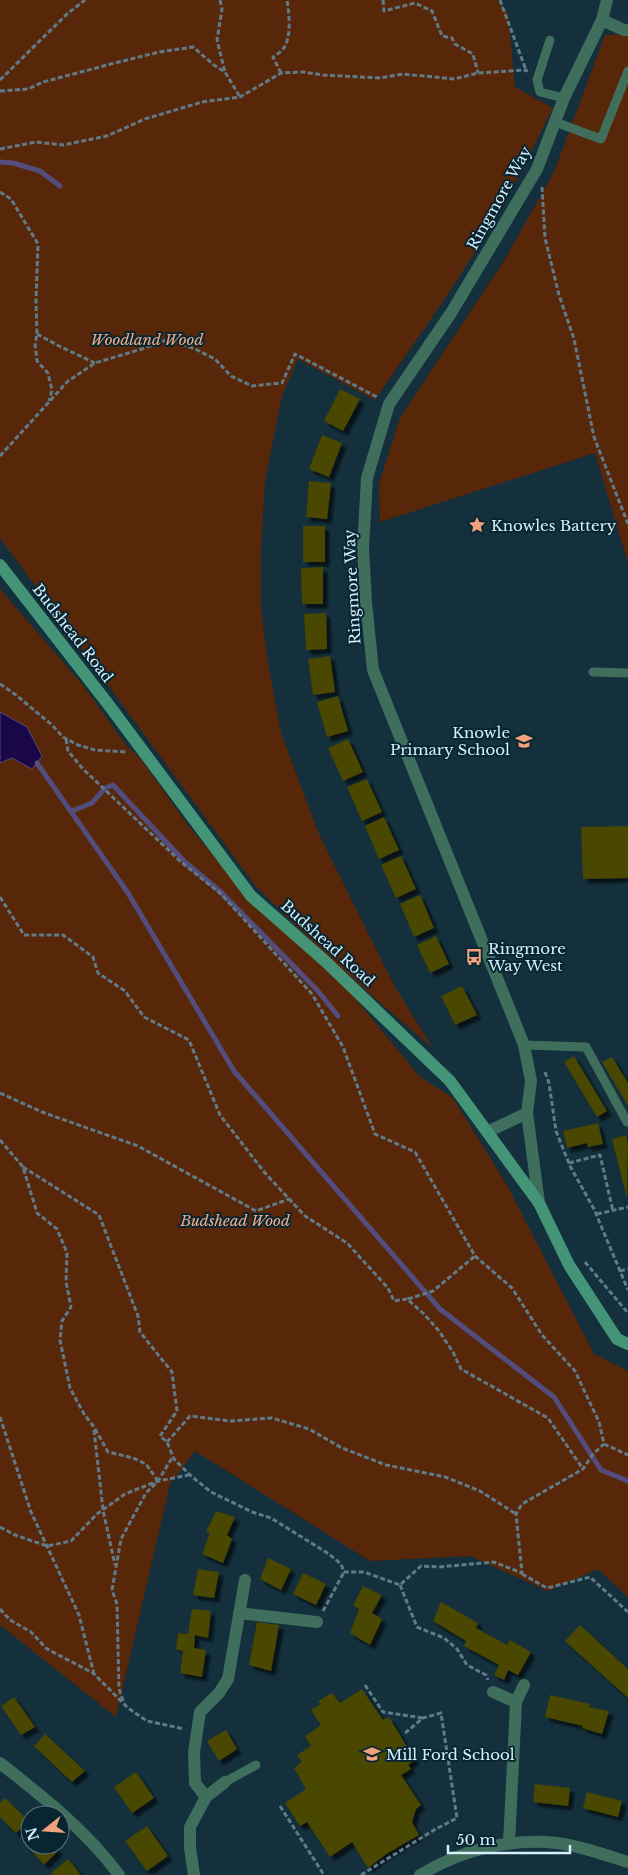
<svg xmlns="http://www.w3.org/2000/svg" width="628" height="1875" font-family="'Libre Baskerville',serif">
	<style>
		.green { fill: #582609 }
		.water { fill: #1a0747; stroke: #524d7d }
		.lines { fill: none; stroke-linecap: round; stroke-linejoin: round }
		.stream { stroke: #524d7d; stroke-width: 5 }
		.building { fill: #484603; filter: url(#shadow) }
		.path { stroke: #607b87; stroke-width: 3; stroke-dasharray: 5 2.5; stroke-linecap: butt }
		.lane { stroke: #3f6f5c; stroke-width: 9 }
		.street { stroke: #3f6f5c; stroke-width: 12 }
		.secondary { stroke: #449477; stroke-width: 12 }
		.labels { text-anchor: middle; dominant-baseline: central; stroke-width: 4; stroke-linejoin: round; paint-order: stroke }
		.street-label { font-size: 15px; fill: #d6effa; stroke: #082632 }
		.park-label { font-size: 15px; font-style: italic; fill: #f4ab88; stroke: #082632 }
		.poi-label { font-size: 15px; fill: #d6effa; stroke: #082632; text-anchor: start }
	</style>
	<defs>
		<filter id="shadow"><feDropShadow dx="4.5" dy="4.5" stdDeviation="1" flood-color="#0009"/></filter>
	</defs>
	<rect width="100%" height="100%" fill="#13303c"/>
	<g class="green">
		<path d="M0,0h497l11,13 7,74 38,21 -54,106 -53,83 -71,103 -77,-41 -16,37 -17,85 -4,70v58l7,54 13,70 37,99 77,155 38,61c-62,-52 -123,-106 -179,-164l-254,-346z"/>
		<path d="M628,34v529l-33,-110 -215,69 -1,-38 21,-66 105,-159 49,-87 51,-137z"/>
		<path d="M0,589l82,95 44,61 14,13 47,66 62,74 96,88 75,91 33,21 54,87 87,169 34,17v226l-30,-28 -50,22 -78,-35 -100,5 -175,-110 -25,33 -54,233 -116,-92z"/>
	</g>
	<path class="water" d="M0,712l27,15 15,29 -10,13 -20,-11 -12,5z"/>
	<g class="lines">
		<g class="stream">
			<path d="M0,162l13,1 27,8 20,15"/>
			<path d="M37,763l91,130 106,178 206,238 114,88 47,73 27,11"/>
			<path d="M72,811l20,-8 13,-15 8,-3 71,76 37,31 97,99 20,25"/>
		</g>
	</g>
	<g class="building">
		<path d="M340,389l20,10 -17,32 -19,-10z"/>
		<path d="M322,435l20,8 -13,34 -20,-8z"/>
		<path d="M309,481l22,2 -4,36 -21,-2z"/>
		<rect x="303" y="526" width="22" height="36"/>
		<path d="M323,567v37h-21l-1,-36z"/>
		<path d="M326,613l1,36 -21,1 -2,-36z"/>
		<path d="M330,656l5,36 -22,3 -5,-36z"/>
		<path d="M338,696l10,35 -21,6 -10,-35z"/>
		<path d="M348,739l15,33 -20,9 -15,-33z"/>
		<path d="M367,779l15,33 -20,9 -15,-34z"/>
		<path d="M384,817l15,33 -20,9 -14,-33z"/>
		<path d="M628,826v52l-45,1 -2,-52z"/>
		<path d="M401,856l15,33 -20,9 -15,-33z"/>
		<path d="M420,895l14,33 -20,9 -14,-33z"/>
		<path d="M436,936l13,28 -19,9 -13,-28z"/>
		<path d="M462,986l15,29 -22,10 -14,-29z"/>
		<path d="M574,1056l33,55 -10,6 -33,-55z"/>
		<path d="M612,1057l16,26v23l-26,-44z"/>
		<path d="M598,1123l5,21 -15,3 -1,-4 -20,5 -4,-17z"/>
		<path d="M626,1135l2,9 -1,55 -15,-60z"/>
		<path d="M216,1511l19,6 -8,18 5,4 -9,24 -21,-9 8,-21 -4,-1z"/>
		<path d="M268,1558l23,11 -10,21 -21,-11z"/>
		<path d="M198,1569l21,3 -5,26 -21,-3z"/>
		<path d="M303,1573l23,11 -10,21 -23,-11z"/>
		<path d="M363,1586l19,9 -10,18 10,6 -12,26 -20,-12 9,-24 -6,-3z"/>
		<path d="M441,1602l37,21 -2,5 31,17 3,-5 21,12 -13,23 -10,-5 -4,10 -10,-5 5,-10 -35,-19 2,-5 -33,-20z"/>
		<path d="M192,1609l19,2 -3,27 -13,-3 -1,13 12,2 -4,27 -22,-4 3,-22 -7,-2 2,-16 10,1z"/>
		<path d="M257,1622l22,3 -8,46 -22,-6z"/>
		<path d="M580,1625l48,44v29l-63,-57z"/>
		<path d="M362,1689l21,31 6,-3 26,43 -7,5 3,4 -10,6 20,30 -5,4 -4,13 7,13 -31,18 -20,15 -16,-26 -22,15 -23,-35 -7,4 -15,-23 21,-14 -12,-21 8,-6 -5,-7 14,-9 -6,-10 16,-11 -10,-15 10,-6 -3,-3 14,-8 8,10z"/>
		<path d="M550,1695l40,9 -1,3 20,4 -7,23 -20,-6 1,-2 -38,-9z"/>
		<path d="M14,1697l21,30 -14,8 -20,-29z"/>
		<path d="M226,1730l11,19 -18,12 -12,-20z"/>
		<path d="M45,1734l40,37 -13,11 -38,-36z"/>
		<path d="M136,1772l18,26 -22,15 -18,-26z"/>
		<path d="M535,1784l35,4 -2,18 -35,-4z"/>
		<path d="M587,1792l35,9 -4,16 -35,-9z"/>
		<path d="M5,1798l24,23 -13,12 -16,-16v-14z"/>
		<path d="M147,1826l21,30 -21,15 -22,-30z"/>
		<path d="M30,1836v9h23l5,6 -14,14 -20,-23z"/>
		<path d="M68,1859l13,16h-28l-2,-2z"/>
	</g>
	<g class="lines">
		<g class="path">
			<path d="M220,0l2,9 -5,31 8,32"/>
			<path d="M383,0l1,11 31,-8 17,8 10,25 10,2 3,6 18,10 5,19"/>
			<path d="M500,0l26,70"/>
			<path d="M281,73l-8,-16c3,-2 8,-5 10,-8 9,-10 6,-37 4,-49"/>
			<path d="M0,80l67,-66 18,-14"/>
			<path d="M0,91l28,-2 15,-7 68,-18 48,-12 34,-5 21,18 11,7 15,25"/>
			<path d="M0,149l36,-7 27,3 44,-9 38,-17 57,-17 38,-5 41,-24 22,-1 20,3 57,3 23,-4 51,5 24,-6 48,-3 1,2"/>
			<path d="M542,187l3,51 14,57 15,44 20,98 34,87"/>
			<path d="M0,192l11,7 27,45 -2,57 1,33 -2,11 2,16 11,12 4,17 -3,11"/>
			<path d="M37,334l22,12 36,17"/>
			<path d="M0,456l68,-75 27,-18 50,-15 24,-9 26,10 20,10 16,17 21,10 30,-3 13,-29 84,44"/>
			<path d="M0,684l16,11 36,30 11,12 15,8 17,5 32,2"/>
			<path d="M66,739l2,12 15,18 98,93 40,32 91,100 31,53 32,87 40,18 60,104 37,32 30,47 33,36 24,51 5,22"/>
			<path d="M0,897l24,38h39l30,22 5,16 27,18 19,26 45,23 31,75 45,58 40,43 42,27 41,45 6,13 13,-2 17,15 15,17 14,21 8,17 87,49 35,51"/>
			<path d="M545,1072l4,11 7,48 14,35 24,43 34,81"/>
			<path d="M0,1093l42,19 96,34 118,65 33,-12"/>
			<path d="M0,1140l23,27 14,46 20,16 10,24 -1,29 5,25 -9,14 -2,19 10,48 14,26 10,13 14,25 25,6 13,6 12,17"/>
			<path d="M569,1163l31,-8 13,56"/>
			<path d="M23,1167l76,48 39,101 2,16 32,40 5,39 -17,25 7,6 7,17 16,16 21,17 41,20 19,6 58,36 12,10 3,8h20l36,13 21,-19 18,1 55,-5 28,11 -6,-59 6,-10 61,-35 10,-15 11,-10"/>
			<path d="M597,1214l31,-7"/>
			<path d="M585,1262l43,51"/>
			<path d="M620,1271l8,-2"/>
			<path d="M408,1299l25,-8 42,-35"/>
			<path d="M0,1417l31,95 48,103 15,59"/>
			<path d="M94,1430l9,80 12,55"/>
			<path d="M167,1442l23,-26 40,5 42,-3 37,11 33,19 44,17 59,12 35,14 36,23"/>
			<path d="M604,1444l24,11"/>
			<path d="M0,1527l15,8 32,11 24,-5 26,-27 28,-20 33,-13 31,-6"/>
			<path d="M522,1574l25,14 43,-11 38,35"/>
			<path d="M400,1585l17,42 27,11 13,11 10,16 19,10 2,5"/>
			<path d="M0,1609l10,11 21,12 16,17 46,24 35,35 19,13 37,8"/>
			<path d="M323,1611l21,-39"/>
			<path d="M365,1685l18,27 40,6"/>
			<path d="M123,1701l-4,-12 -2,-85 -5,-14 9,-51 25,-46 12,-12 14,-23"/>
			<path d="M280,1806l44,69"/>
			<path d="M361,1875l73,-45 23,-12 -16,-105 -18,5 -19,16"/>
		</g>
		<g class="lane">
			<path d="M550,40l-13,40 3,12 24,6"/>
			<path d="M555,122l46,17 27,-68"/>
			<path d="M593,672l35,1"/>
			<path d="M524,1045l62,2 41,75"/>
			<path d="M225,1782l31,-17"/>
		</g>
		<g class="street">
			<path d="M602,20l22,10h4"/>
			<path d="M487,1132l40,-19"/>
			<path d="M539,1203l-12,-90 4,-32 -7,-36 -151,-375 -7,-68 -3,-54 4,-70 22,-74 62,-91 86,-144 27,-71 38,-78 5,-20"/>
			<path d="M239,1613l78,9"/>
			<path d="M493,1692l23,10"/>
			<path d="M0,1763c42,33 87,68 119,112"/>
			<path d="M206,1797l-11,-14 -1,-31 6,-40 19,-19 9,-14 17,-99"/>
			<path d="M509,1843l7,-141 8,-17"/>
			<path d="M194,1875l-4,-27v-21l16,-30 19,-15"/>
			<path d="M420,1875c41,-25 89,-37 137,-32 24,3 48,12 71,19"/>
		</g>
		<path class="secondary" d="M0,565l108,139 143,192 74,65 125,120 89,122 30,62 48,74 11,5"/>
	</g>
	<defs>
		<g id="sight-bare" transform="scale(1.35)"><path d="M0-6L1.8-2.2L6-1.7L2.9 1.2L3.7 5.4L0 3.3L-3.7 5.4L-2.9 1.2L-6-1.7L-1.8-2.2Z" fill="#f1a27b" stroke="#082632" stroke-width="2.5" paint-order="stroke"/></g>
		<g id="school-bare" transform="scale(1.35)"><path d="M0-5L7-2L0 1L-7-2ZM-4 1L0 2.5L4 1V4Q0 6-4 4Z" fill="#f1a27b" stroke="#082632" stroke-width="2.5" paint-order="stroke"/></g>
		<g id="bus-bare" transform="scale(1.35)"><path d="M-5-6H5V4H4V6H2V4H-2V6H-4V4H-5ZM-3.5-4V0h7V-4ZM-3.5 1.2v1.5H-2V1.2ZM2 1.2v1.5H3.5V1.2Z" fill="#f1a27b" stroke="#082632" stroke-width="2.5" paint-order="stroke"/></g>
	</defs>
	<g fill-rule="evenodd">
		<use href="#sight-bare" x="477" y="525"/>
		<use href="#school-bare" x="524" y="741"/>
		<use href="#bus-bare" x="474" y="957"/>
		<use href="#school-bare" x="372" y="1754"/>
	</g>
	<g class="labels">
		<g class="street-label">
			<text transform="translate(499 198) rotate(-61)">Ringmore Way</text>
			<text transform="translate(352 587) rotate(-93)">Ringmore Way</text>
			<text transform="translate(73 633) rotate(52)">Budshead Road</text>
			<text transform="translate(328 943) rotate(42)">Budshead Road</text>
		</g>
		<g class="park-label">
			<text x="147" y="339">Woodland Wood</text>
			<text x="235" y="1220">Budshead Wood</text>
		</g>
		<g class="poi-label">
			<text x="491" y="525">Knowles Battery</text>
			<text x="510" y="732" text-anchor="end">Knowle<tspan x="510" dy="17">Primary School</tspan></text>
			<text x="488" y="948">Ringmore<tspan x="488" dy="17">Way West</tspan></text>
			<text x="386" y="1754">Mill Ford School</text>
		</g>
	</g>
	<g transform="translate(45 1830) rotate(253)"><circle r="24" fill="#082632" stroke="#5a7682"/>
	<path d="M0-4L9 19L0 12L-9 19Z" fill="#f1a27b"/>
	<text y="-8" font-size="14" font-weight="bold" text-anchor="middle" fill="#d6effa">N</text>
	</g>
	<path d="M448 1845v8h122v-8" fill="none" stroke="#d6effa" stroke-width="2.5"/>
	<text x="456" y="1845" font-size="15" fill="#d6effa" stroke="#082632" stroke-width="4" paint-order="stroke">50 m</text>
</svg>
